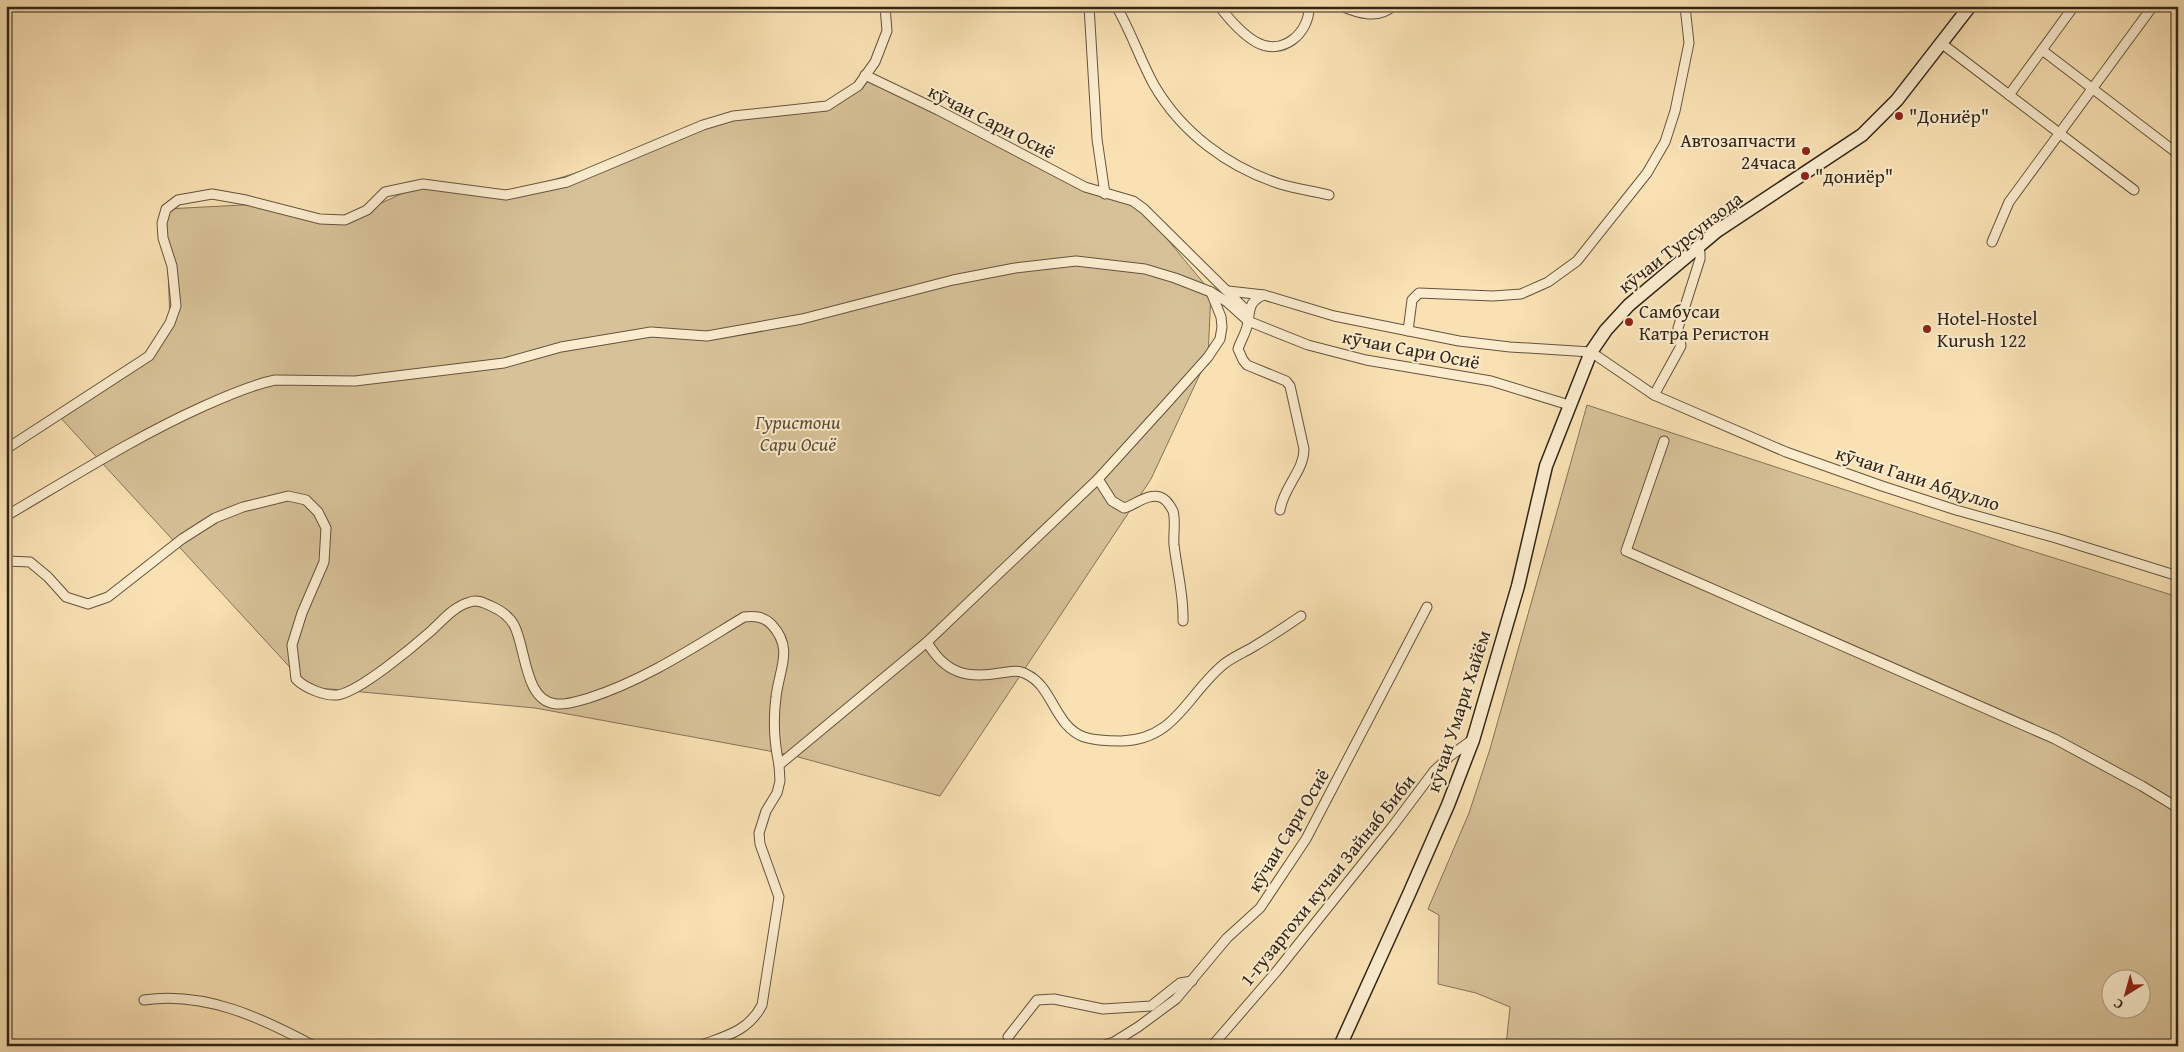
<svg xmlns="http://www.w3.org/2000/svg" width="2184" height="1052" font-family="'Gentium Book Plus',serif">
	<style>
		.green { fill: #d7c198; stroke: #847358; fill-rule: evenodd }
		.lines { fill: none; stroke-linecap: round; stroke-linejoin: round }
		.minor-casing { stroke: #63543e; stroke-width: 11 }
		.secondary-casing { stroke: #312517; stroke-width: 15 }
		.minor { stroke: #fbecce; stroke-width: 9 }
		.secondary { stroke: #fbecce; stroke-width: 12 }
		.poi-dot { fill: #8f2418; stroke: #fbecce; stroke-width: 2 }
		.labels { text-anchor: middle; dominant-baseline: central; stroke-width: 4; stroke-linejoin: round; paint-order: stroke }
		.poi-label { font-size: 19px; fill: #312517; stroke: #fbecce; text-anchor: start }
		.street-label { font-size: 19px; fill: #312517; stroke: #fbecce }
		.park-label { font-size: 19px; font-style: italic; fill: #5a4c37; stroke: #fbecce }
	</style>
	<rect width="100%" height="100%" fill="#f9e1b3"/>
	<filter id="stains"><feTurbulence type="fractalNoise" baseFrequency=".004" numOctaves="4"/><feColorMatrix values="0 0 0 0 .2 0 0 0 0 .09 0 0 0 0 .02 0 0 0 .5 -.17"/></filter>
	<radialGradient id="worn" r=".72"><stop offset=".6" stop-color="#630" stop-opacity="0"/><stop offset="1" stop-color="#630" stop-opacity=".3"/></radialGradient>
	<g class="green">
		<path d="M865,75l220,112 54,18 72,87 -3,65 -57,122 -211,317 -149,-41 -256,-47 -227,-21 -250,-272 91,-59 21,-33 -4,-114 96,-5 82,16 79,-36 83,11 123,-39 104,-40 94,-10z"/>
		<path d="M1587,405l429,141 162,51v449h-672l4,-39 -34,-14 -38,-9 1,-69 -11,-6 41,-96 21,-64zM2112,980h30v30h-30z"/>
	</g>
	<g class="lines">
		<g class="minor-casing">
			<g id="minor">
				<path d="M1089,6l8,133 8,55"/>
				<path d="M1116,6c15,25 24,54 38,79 28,48 74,82 126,99 16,5 33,7 49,11"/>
				<path d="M1219,6c10,13 23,28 37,36 26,15 54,-9 53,-36"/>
				<path d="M1341,6c16,7 37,14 52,0"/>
				<path d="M1941,43l193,147"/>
				<path d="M2042,50l136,104"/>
				<path d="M865,75l73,35 147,77 48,14 11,8 104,103"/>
				<path d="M2009,95l65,-89"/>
				<path d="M1992,242l17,-40 144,-196"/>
				<path d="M1228,291l36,4 70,21 125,25 51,6 81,5 63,43 132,57 96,34 74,24 100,28 122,38"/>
				<path d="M1264,295c-15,6 -14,14 -16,27 -1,9 -7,18 -10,27l5,11 4,5 39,16 4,5 14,63c0,22 -20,37 -24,61"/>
				<path d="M1408,331l4,-31 7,-7 74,3 28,-2 27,-12 29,-21 70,-88 18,-31 10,-31 14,-68 -4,-37"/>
				<path d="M1654,395l27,-49 -3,-18 22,-69v-6l-2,-6"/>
				<path d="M1664,441l-38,110 429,188 87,47 36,22"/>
				<path d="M6,449l143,-93 21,-33 6,-17 -4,-40 -9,-28 -1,-15 4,-14 12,-9 34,-6 34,6 74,19 25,1 22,-10 18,-18 38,-8 83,11 61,-13 136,-57 30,-9 94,-10 31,-20 17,-24 12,-31 -2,-25"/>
				<path d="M1098,479l14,22 12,7c11,-3 24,-15 36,-11 6,2 10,8 13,14 3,10 0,23 1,34 3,26 10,50 9,76"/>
				<path d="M6,516c65,-38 129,-79 198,-110 22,-10 47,-21 71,-26l80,1 149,-18 57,-16 90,-15 56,4 95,-17 151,-39 62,-12 61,-7 69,8 30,9 36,14 16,10 21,19 60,24 58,15 125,21 78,24"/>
				<path d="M6,561l24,1 18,15 18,20 22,7 20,-7 74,-58 33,-21 28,-11 45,-11 18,4 12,12 8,16 -2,34 -22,51 -10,32 4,34c9,9 28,17 41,16 21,-2 77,-49 94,-64 11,-10 23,-25 39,-29 7,-3 14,1 21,4 9,4 18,10 23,19 12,22 10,76 42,79 12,1 22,-3 33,-6 56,-18 105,-51 155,-81 10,-1 20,-1 28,8 22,24 7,44 4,72 -3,23 -2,45 3,68l148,-123 171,-163 69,-76 41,-46 12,-18 2,-12 -1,-10 -10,-25"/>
				<path d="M927,642c18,31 39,37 73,31 9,-1 18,-4 26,1 27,12 28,52 58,63 12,4 25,4 37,4 55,-1 66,-47 103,-77 9,-7 19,-11 29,-17 17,-10 32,-20 48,-31"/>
				<path d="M144,1000c61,-9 118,18 170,46"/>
				<path d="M1008,1037l29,-37 17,-1 49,10 48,-3 29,-23 12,-2"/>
				<path d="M699,1046c26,-10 49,-14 63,-41l17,-108 -19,-53 -1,-11 7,-22 11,-18 3,-12 -1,-16"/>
				<path d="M1102,1046l12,-4 24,-15 38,-28 51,-61 33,-30 46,-69 121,-232"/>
				<path d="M1212,1046l64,-74 116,-145 42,-56 16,-15 22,-16"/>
			</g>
		</g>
		<g class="secondary-casing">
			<path id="secondary" d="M1340,1046l69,-152 39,-89 25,-65 45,-154 28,-120 45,-114 15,-22 23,-25 88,-74 145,-96 35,-35 73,-94"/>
		</g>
		<use href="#minor" class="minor"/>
		<use href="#secondary" class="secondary"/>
	</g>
	<g class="poi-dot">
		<circle cx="1899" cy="116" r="5"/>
		<circle cx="1806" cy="151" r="5"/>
		<circle cx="1805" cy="176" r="5"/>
		<circle cx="1629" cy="322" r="5"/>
		<circle cx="1927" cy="329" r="5"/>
	</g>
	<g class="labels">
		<g class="poi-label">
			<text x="1909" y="116">"Дониёр"</text>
			<text x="1796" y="140" text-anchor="end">Автозапчасти<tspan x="1796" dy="22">24часа</tspan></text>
			<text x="1815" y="176">"дониёр"</text>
			<text x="1639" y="311">Самбусаи<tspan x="1639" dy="22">Катра Регистон</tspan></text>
			<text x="1937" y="318">Hotel-Hostel<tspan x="1937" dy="22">Kurush 122</tspan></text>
		</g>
		<g class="street-label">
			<text transform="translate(992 121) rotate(27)">кӯчаи Сари Осиё</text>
			<text transform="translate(1680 242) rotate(-38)">кӯчаи Турсунзода</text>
			<text transform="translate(1411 349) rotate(11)">кӯчаи Сари Осиё</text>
			<text transform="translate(1918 478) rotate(18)">кӯчаи Гани Абдулло</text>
			<text transform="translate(1458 711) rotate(-72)">кӯчаи Умари Хайём</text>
			<text transform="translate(1288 830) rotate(-59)">кӯчаи Сари Осиё</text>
			<text transform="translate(1327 880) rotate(-51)">1-гузаргохи кучаи Зайнаб Биби</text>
		</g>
		<g class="park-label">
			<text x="798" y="422">Гуристони<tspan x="798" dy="22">Сари Осиё</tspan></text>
		</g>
	</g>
	<rect width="2184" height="1052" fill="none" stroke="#f9e1b3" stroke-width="25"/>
	<rect x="8" y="8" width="2169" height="1037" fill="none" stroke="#312517" stroke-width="2.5"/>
	<rect x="12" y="12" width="2159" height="1027" fill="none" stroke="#312517"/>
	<g transform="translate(2126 994) rotate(217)"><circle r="24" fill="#fbecce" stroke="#aa9c85"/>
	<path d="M0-4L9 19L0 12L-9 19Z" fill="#8f2418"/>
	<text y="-8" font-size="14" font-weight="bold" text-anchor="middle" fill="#312517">С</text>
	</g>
	<rect width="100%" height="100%" filter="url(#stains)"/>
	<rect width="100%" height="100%" fill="url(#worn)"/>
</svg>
